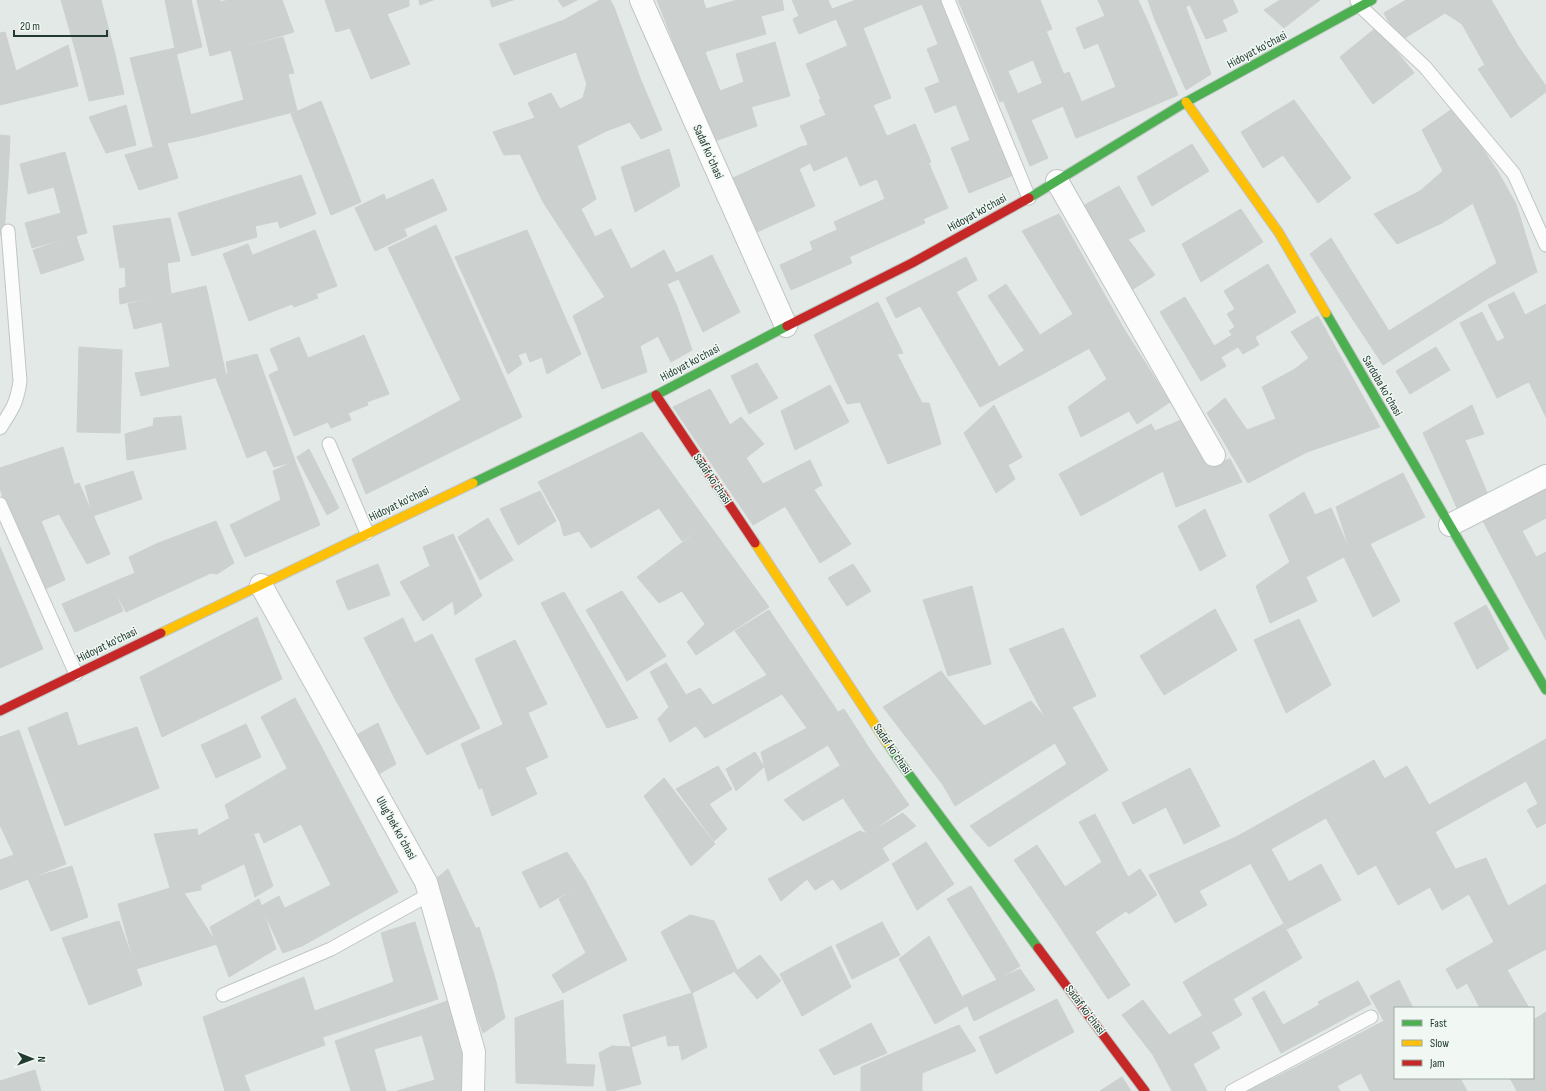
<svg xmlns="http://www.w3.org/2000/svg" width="1546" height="1091" font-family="'Sofia Sans Condensed',sans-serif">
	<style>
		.building { fill: #ccd1cf; stroke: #ccd1ce }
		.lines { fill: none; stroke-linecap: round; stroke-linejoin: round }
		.lane-casing { stroke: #c0c6c3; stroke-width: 15 }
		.street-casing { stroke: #c0c6c3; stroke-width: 24 }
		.fast-casing { stroke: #bfc6c3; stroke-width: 11 }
		.slow-casing { stroke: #bfc6c3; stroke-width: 11 }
		.jam-casing { stroke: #bfc6c3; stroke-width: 11 }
		.lane { stroke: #fbfcfb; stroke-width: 13 }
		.street { stroke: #fbfcfb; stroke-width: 22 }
		.fast { stroke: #4caf50; stroke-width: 9 }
		.slow { stroke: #ffc107; stroke-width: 9 }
		.jam { stroke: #c62828; stroke-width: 9 }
		.labels { text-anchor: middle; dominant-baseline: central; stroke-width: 3; stroke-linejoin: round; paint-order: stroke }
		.street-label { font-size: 12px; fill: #223b31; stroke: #f1f8f3 }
	</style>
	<rect width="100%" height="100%" fill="#e3e9e6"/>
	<g class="building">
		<path d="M61,0h40l14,54 -36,9z"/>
		<path d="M165,0h26l11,47 -26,7z"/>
		<path d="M197,0h23l1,2 7,-2h54l12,32 -84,24z"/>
		<path d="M325,0h84v6l-22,8 23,50 -39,15 -21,-51 -14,4z"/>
		<path d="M419,0h14l-13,5z"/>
		<path d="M490,0h23l-21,7z"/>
		<path d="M558,0h19l-14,7z"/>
		<path d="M600,0h10l4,7 26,71 -48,21 -16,-47 -62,23 -15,-31 65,-24z"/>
		<path d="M657,0h46l3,9 31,-9h45l2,10 -23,6 5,18 -86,25z"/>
		<path d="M792,0h36l8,19 -37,15 -6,-15 6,-3z"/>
		<path d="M856,0h91l14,35 -23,9 -16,-40 -59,24 28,70 -18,7 -41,-96z"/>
		<path d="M958,0h82l12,29 -70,29z"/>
		<path d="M1098,0h40l10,22 -64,27 -8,-21 29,-12z"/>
		<path d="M1148,0h53l-46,20z"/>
		<path d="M1201,0h32l5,12 -16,8 5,11 -21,8 -16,-34z"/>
		<path d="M1280,0h40l-36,28 -20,-18z"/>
		<path d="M1406,0h85l2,3 -31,21 -17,-11 -45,28 -16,-28z"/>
		<path d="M1493,3l25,43 -33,19 -23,-41z"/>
		<path d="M1185,5l26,69 -25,16 -31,-70z"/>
		<path d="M1148,22l30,73 -84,36 -13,-29 35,-15 -18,-44z"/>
		<path d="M1377,27l37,46 -41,31 -33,-47z"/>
		<path d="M1046,31l18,44 -21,9 -10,-24 -25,11 10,23 -18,8 -18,-44z"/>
		<path d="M5,32l11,39 52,-26 10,41 -78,19v-72z"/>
		<path d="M961,35l23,58 -49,20 -10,-25 15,-6 -13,-33z"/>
		<path d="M283,37l11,36 -6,1 9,37 -101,26 -6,-22 54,-15 -13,-50z"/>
		<path d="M775,42l15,54 -39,11 -15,-53z"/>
		<path d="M847,46l15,35 -41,18 -15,-35z"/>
		<path d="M1518,46l28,40v6l-35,26 -33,-49z"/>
		<path d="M175,48l21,89 -43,9 -23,-88z"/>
		<path d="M705,52l15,39 24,-9 13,44 -45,16 -6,-19 -26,-64z"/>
		<path d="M115,54l9,40 -35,7 -10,-38z"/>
		<path d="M1069,72l25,59 -18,7 -13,-32 -32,14 17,38 -18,8 -27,-66z"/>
		<path d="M640,78l22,52 -21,9 -11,-17 -24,9 -14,-32z"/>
		<path d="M862,81l15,33 -69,30 -8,-18 26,-11 -7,-15z"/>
		<path d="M587,83l19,48 -29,15 19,53 -15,10 14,28 16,-8 20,40 33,-19 15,29 -12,5 10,22 15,44 -21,12 -13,-26 -18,10 7,26 -45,17 -29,-73 32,-19 -62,-95 -23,-48 -16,1 -11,-23 42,-14 -7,-15 23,-10 9,16 23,-11z"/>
		<path d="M984,93l14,36 -28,11 -14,-35z"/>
		<path d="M1294,100l57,78 -33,25 -35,-48 -20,13 -22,-36z"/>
		<path d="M321,101l40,101 -30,13 -40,-101z"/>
		<path d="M126,105l10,40 -30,8 -17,-36z"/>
		<path d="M1455,107l43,65 18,32 21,68 -50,27 -12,-22 22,-14 -24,-60 -31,20 -22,-32 23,-20 -21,-41z"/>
		<path d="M877,114l24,55 -41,17 -13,-30 -33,15 -11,-24z"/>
		<path d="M915,124l16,38 -27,13 -17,-39z"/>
		<path d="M998,129l18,45 -47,19 -18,-45z"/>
		<path d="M0,135l10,1 -2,41 -8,-1z"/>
		<path d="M167,143l11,35 -39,12 -14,-35z"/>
		<path d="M1192,144l17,27 -57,35 -15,-29z"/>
		<path d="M803,146l7,17 -11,6 16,37 -67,30 -24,-54z"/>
		<path d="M669,149l11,37 -45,26 -14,-45z"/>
		<path d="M65,152l22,81 -55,15 -7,-25 36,-10 -7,-26 -26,7 -8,-30z"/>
		<path d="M929,164l19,44 -25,11 -19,-44z"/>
		<path d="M901,169l24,54 -76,34 -15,-35 51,-23 -8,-20z"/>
		<path d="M301,175l15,39 -36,14 -2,-7 -23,5 2,11 -65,19 -14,-43z"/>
		<path d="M0,176l8,1 -4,58h-4z"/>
		<path d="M433,179l14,31 -43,19 3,7 -32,15 -20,-43 29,-14 2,6z"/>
		<path d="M1119,186l26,45 -42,21 -22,-45z"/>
		<path d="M1420,191l22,32 -45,21 -23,-30z"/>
		<path d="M1241,209l22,33 -62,40 -19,-38z"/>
		<path d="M1059,214l65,115 -83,46 -53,-79 18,-12 34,51 33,-21 -51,-83z"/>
		<path d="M170,218l10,43 -13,2 4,31 -51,10 -1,-15 7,-2 -1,-20 -5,1 -7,-42z"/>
		<path d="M436,225l86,192 -156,77 -14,-35 109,-59 -73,-152z"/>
		<path d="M315,230l22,56 -21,8 2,4 -24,9 -2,-3 -18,7 -21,-56z"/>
		<path d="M527,230l54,124 -34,20 -5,-17 -12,5 -4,-10 -8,3 4,9 -14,10 -53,-117z"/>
		<path d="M837,230l15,33 -61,27 -11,-25 33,-15 -3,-8z"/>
		<path d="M76,236l8,24 -43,14 -8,-24z"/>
		<path d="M1331,238l58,93 86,-54 12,22 -104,66 -73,-111z"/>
		<path d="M1128,239l27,36 -25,16 -27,-39z"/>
		<path d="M248,244l26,67 -25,10 -26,-67z"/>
		<path d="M712,255l28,57 -37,20 -27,-59z"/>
		<path d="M966,257l11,23 -21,12 43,75 26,-17 16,25 -61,32 -60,-101 -24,12 -10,-20z"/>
		<path d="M1268,264l28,48 -41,25 4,8 -16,9 -5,-7 -17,10 -7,-11 18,-11 -3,-4 6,-4 -8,-13 8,-5 -11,-18z"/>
		<path d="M206,286l20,89 -85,21 -6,-23 35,-6 -8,-45 -28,7 -6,-25z"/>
		<path d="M1514,292l27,56 -4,2 9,19v4l-49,25 -37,-75 22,-11 15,30 8,-4 -17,-33z"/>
		<path d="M1185,297l41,69 -25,15 -41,-69z"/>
		<path d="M878,302l25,51 -6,1 25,49h7l12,41 -53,20 -28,-62 -13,2 -33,-69z"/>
		<path d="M1546,304v42l-5,2 -16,-33z"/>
		<path d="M1318,316l62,111 -73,25 -59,31 -41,-70 18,-15 22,32 29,-11 -14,-32 33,-18 14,-11 -18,-26z"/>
		<path d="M1124,329l46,73 -33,22 -8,-13 -48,26 -13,-30 39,-28 -18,-31z"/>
		<path d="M364,335l25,59 -22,8 -24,-58z"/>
		<path d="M299,337l9,21 35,-14 25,61 -20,8 3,7 -20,8 -3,-6 -34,14 -25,-61 10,-5 -9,-21z"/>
		<path d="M1546,346v23l-9,-19z"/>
		<path d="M79,347l43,3 -2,83 -43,-1z"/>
		<path d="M1436,347l14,23 -40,24 -14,-23z"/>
		<path d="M257,354l38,107 -21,6 -8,-17 -19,8 -31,-80 12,-4 -2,-12z"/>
		<path d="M757,363l21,35 -29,16 -18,-38z"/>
		<path d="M1546,373v44l-17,-35z"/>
		<path d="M830,385l19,37 -54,28 -14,-39z"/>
		<path d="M710,389l20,36 11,-8 23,27 -18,14 17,26 47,-24 12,25 -69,40 -80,-118z"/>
		<path d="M994,405l28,52 -14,8 7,14 -19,14 -32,-60z"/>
		<path d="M1472,405l12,29 -19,6 23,55 -30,15 -35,-77z"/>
		<path d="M181,416l5,33 -59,11 -2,-26 28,-8 1,-8z"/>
		<path d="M1181,420l26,46 23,-7 12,23 -66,25 -19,-52 8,-6 -10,-18z"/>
		<path d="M1151,424l14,25 -8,6 6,16 -82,45 -22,-42z"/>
		<path d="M642,432l66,91 -26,18 -23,-33 -68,40 -12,-17 -15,5 -4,-14 -22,-40z"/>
		<path d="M63,447l11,37 -68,23 -6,-19v-20z"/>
		<path d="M309,449l30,59 -12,7 -30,-58z"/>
		<path d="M295,461l25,64 -75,32 -15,-32 51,-25 -8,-29z"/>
		<path d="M133,471l9,28 -49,17 -8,-30z"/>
		<path d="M1403,473l22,44 -74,36 -15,-46z"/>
		<path d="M79,483l31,71 -23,10 -28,-50 -18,7 24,59 -20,9 -39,-82z"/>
		<path d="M1546,487v31l-24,13 14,26 10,-5v28l-25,13 -38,-72z"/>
		<path d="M814,490l37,54 -31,19 -35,-57z"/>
		<path d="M540,491l16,30 -38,24 -18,-36z"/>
		<path d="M1304,492l11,23 16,-7 20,45 -45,24 11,24 -47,22 -14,-37 34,-24 -21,-47z"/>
		<path d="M1205,509l21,47 -26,15 -22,-45z"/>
		<path d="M488,518l25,42 -33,20 -22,-43z"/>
		<path d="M216,521l18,42 -17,11 -6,-1 -35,16 -20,-45z"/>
		<path d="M708,523l61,84 -73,48 -9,-13 18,-18 -23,-33 -23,12 -22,-26z"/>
		<path d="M453,534l29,62 -27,19 -2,-14 -30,20 -23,-39 30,-16 -7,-19z"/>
		<path d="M156,544l20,45 -50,23 -15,-29 24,-10 -6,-16z"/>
		<path d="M1370,544l30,57 -27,16 -29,-60z"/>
		<path d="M0,547l16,38 -16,8z"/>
		<path d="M378,564l12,31 -42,15 -12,-29z"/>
		<path d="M853,564l18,27 -24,15 -19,-28z"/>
		<path d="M1546,580v60l-25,-47z"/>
		<path d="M111,583l12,28 -48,21 -13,-28z"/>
		<path d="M16,585l27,64 -43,19v-75z"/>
		<path d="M972,586l19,78 -43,12 -25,-76z"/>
		<path d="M622,591l44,65 -39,25 -41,-71z"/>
		<path d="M564,592l74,126 -31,10 -66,-125z"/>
		<path d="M1486,605l23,44 -32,20 -23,-46z"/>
		<path d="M1215,609l22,41 -73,45 -24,-39z"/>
		<path d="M769,610l69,102 -31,16 -25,-34 -77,44 -9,-12 22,-14 -5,-7 54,-30 -32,-44z"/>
		<path d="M257,617l25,62 -120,58 -22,-60z"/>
		<path d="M403,618l26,57 -35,22 -30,-59z"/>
		<path d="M1299,619l32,66 -45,28 -32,-73z"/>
		<path d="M1063,628l33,68 -50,23 -37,-70z"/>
		<path d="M432,634l48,94 -53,27 -33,-58 35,-22 -16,-31z"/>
		<path d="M515,640l32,64 -44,20 -28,-65z"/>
		<path d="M666,663l20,32 14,-7 18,24 -48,30 -12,-23 11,-12 -19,-35z"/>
		<path d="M941,671l43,55 9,24 -50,35 -60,-78z"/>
		<path d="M295,698l27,50 -35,20 -26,-51z"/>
		<path d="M1031,701l15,18 26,-12 36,63 -119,77 -19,-21 97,-62 -12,-21 -100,63 -12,-21 50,-35 -9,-24z"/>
		<path d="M844,709l25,39 -29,17 -12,-20 -60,36 -7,-29z"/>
		<path d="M67,712l11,34 59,-19 22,61 -94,38 -37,-98z"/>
		<path d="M528,713l20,44 -69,32 -18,-45z"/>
		<path d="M378,723l18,41 -24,14 -21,-40z"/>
		<path d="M246,724l15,33 -45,21 -15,-33z"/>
		<path d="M19,730l22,63 -41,17v-73z"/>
		<path d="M1546,739v84l-9,5 -10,-18 11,-6 -12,-23 -84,47 -13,-23z"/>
		<path d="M322,748l76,144 -96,54 -17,-38 46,-23 -30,-61 -37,19 -5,-11 -22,8 -12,-35z"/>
		<path d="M869,748l40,57 -42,29 -24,-36 -40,23 -19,-21z"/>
		<path d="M755,752l9,15 -28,24 -10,-22z"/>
		<path d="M1374,760l45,81 -61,34 -32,-57 -55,31 18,33 32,-18 20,36 -54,29 -51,-92z"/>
		<path d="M718,766l14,23 -23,15 18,25 -13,12 -38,-52z"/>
		<path d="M1407,766l35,62 -23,13 -35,-62z"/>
		<path d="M525,768l12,26 -45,22 -10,-29z"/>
		<path d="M1190,768l30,58 -36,18 -18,-37 -33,17 -11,-21z"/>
		<path d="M664,778l51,66 -24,22 -47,-70z"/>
		<path d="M41,793l25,71 -66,26v-30l14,-5 -14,-30v-15z"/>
		<path d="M903,813l13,13 -34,22 7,12 -48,30 -8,-11 -18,11 -8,-11 -26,22 -13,-22 92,-48 7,3z"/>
		<path d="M1095,814l33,63 -70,47 -44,-64 23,-15 28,42 37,-25 -23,-40z"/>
		<path d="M230,818l14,46 -43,21 -7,-47z"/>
		<path d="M197,829l4,61 -17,3 33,51 -81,25 -18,-65 52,-16 -16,-54z"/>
		<path d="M1435,832l34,62 -27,16 -12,-23 -32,18 -22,-40z"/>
		<path d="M254,835l19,51 -18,11 -18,-57z"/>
		<path d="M1236,837l15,26 -52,28 8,14 -32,18 -26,-48z"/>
		<path d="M926,842l28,42 -37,26 -25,-46z"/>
		<path d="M567,852l19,30 -46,26 -18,-36z"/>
		<path d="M1486,858l22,48 38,-22v29l-52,29 -38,-73z"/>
		<path d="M72,866l16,51 -37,14 -23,-52z"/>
		<path d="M448,869l28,60 -25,14 -20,-60z"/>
		<path d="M1140,869l17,26 -28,19 -3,-3 -31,21 35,53 -22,14 -50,-75z"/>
		<path d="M586,882l41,78 -64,33 -11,-18 34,-22 -27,-54z"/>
		<path d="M971,886l49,80 -23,14 -50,-81z"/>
		<path d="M279,896l23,50 -19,7 -22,-47z"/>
		<path d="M259,899l17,50 -47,28 -19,-50z"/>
		<path d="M1546,913v36l-39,21 22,38h-49l-13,-25 -10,6 -11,-20z"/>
		<path d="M690,915l24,6 23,49 -45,23 -31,-61z"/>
		<path d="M119,921l23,64 -53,20 -27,-67z"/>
		<path d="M415,922l23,77 -115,38 -8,-26 79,-29 -13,-49z"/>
		<path d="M882,922l18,33 -48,24 -16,-34z"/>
		<path d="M1283,924l19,34 -69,41 -20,-35z"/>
		<path d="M479,927l16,51 10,40 -22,15 -32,-90z"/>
		<path d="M929,936l38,70 -32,18 -36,-65z"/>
		<path d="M831,946l20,41 -49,29 -22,-42z"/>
		<path d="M760,955l21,26 -24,18 -22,-27z"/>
		<path d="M1213,964l29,51 -30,17 -29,-50z"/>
		<path d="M1020,969l15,21 -61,31 -11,-25z"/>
		<path d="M304,977l21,68 -81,30 6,16h-25l-22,-74z"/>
		<path d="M1399,980l14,28h-18v70h28l6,12 -3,1h-56l-9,-18 -24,13 3,5h-34l-12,-23 90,-47 -14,-25z"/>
		<path d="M1358,981l13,23 -40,22 -13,-24z"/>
		<path d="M1264,991l19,34 36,-20 12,21 -50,27 -29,-55z"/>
		<path d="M692,993l15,54 -25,13 -3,-15 -11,1 -2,-11 -35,12 -8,-32z"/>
		<path d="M1057,999l17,33 -78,42 -17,-37z"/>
		<path d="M450,1000l20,91h-73l38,-11 -13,-45 -48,14 12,42h-35l-16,-50z"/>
		<path d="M563,1000l3,64 29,1 -2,21 -77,-3 -1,-65z"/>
		<path d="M1143,1000l26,35 33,-19 18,32 -27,16 14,27h-35l-19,-36 -31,-40z"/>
		<path d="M1546,1012v79h-29l-7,-13h23v-58z"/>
		<path d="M871,1023l16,30 -53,22 -15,-25z"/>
		<path d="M959,1025l17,26 -54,22v18h-61v-24z"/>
		<path d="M612,1046l19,1 10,37 -28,7h-6l-8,-38z"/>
		<path d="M1294,1068l12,23h-58z"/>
		<path d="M35,1070l6,21h-41v-10z"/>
		<path d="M1122,1077l9,14h-31z"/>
		<path d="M1423,1078h37l7,13h-41l3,-1z"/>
	</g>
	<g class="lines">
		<g class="lane-casing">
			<g id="lane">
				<path d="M948,0l81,198"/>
				<path d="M1357,1l4,6 64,60 89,107 32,71"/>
				<path d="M0,428c12,-18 17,-25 20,-47l-12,-150"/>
				<path d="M329,444l38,89"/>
				<path d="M0,504l76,170"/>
				<path d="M223,995l108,-46 99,-55"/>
				<path d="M1232,1091l139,-74"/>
			</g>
		</g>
		<g class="street-casing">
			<g id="street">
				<path d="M641,0l145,326"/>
				<path d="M1057,181l157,274"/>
				<path d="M1450,525l96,-49"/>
				<path d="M261,585l165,297 48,170 -1,39"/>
			</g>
		</g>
		<g class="fast-casing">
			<g id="fast">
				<path d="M1029,198l157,-96 186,-102"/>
				<path d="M1326,313l220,377"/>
				<path d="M473,483l183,-88 131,-69"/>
				<path d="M887,743l15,22 136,183"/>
			</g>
		</g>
		<g class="slow-casing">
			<g id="slow">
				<path d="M1186,102l93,131 47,80"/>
				<path d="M755,543l132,200"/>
				<path d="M161,633l312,-150"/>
			</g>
		</g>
		<g class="jam-casing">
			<g id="jam">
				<path d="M787,326l125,-63 117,-65"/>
				<path d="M656,395l99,148"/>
				<path d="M0,711l161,-78"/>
				<path d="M1038,948l107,143"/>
			</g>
		</g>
		<use href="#lane" class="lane"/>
		<use href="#street" class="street"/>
		<use href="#fast" class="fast"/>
		<use href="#slow" class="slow"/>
		<use href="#jam" class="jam"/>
	</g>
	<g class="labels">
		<g class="street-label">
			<text transform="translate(1257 50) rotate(-28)">Hidoyat ko'chasi</text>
			<text transform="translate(708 152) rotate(66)">Sadaf koʻchasi</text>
			<text transform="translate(977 213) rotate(-29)">Hidoyat ko'chasi</text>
			<text transform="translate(690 363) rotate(-28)">Hidoyat ko'chasi</text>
			<text transform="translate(1382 386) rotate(60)">Sardoba koʻchasi</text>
			<text transform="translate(712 479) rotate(56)">Sadaf koʻchasi</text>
			<text transform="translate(399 504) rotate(-26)">Hidoyat ko'chasi</text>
			<text transform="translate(107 645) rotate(-26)">Hidoyat ko'chasi</text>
			<text transform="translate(892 749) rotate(56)">Sadaf koʻchasi</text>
			<text transform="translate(396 828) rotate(61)">Ulugʻbek koʻchasi</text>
			<text transform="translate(1085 1010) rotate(53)">Sadaf koʻchasi</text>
		</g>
	</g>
	<rect x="1394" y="1007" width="140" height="72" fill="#f1f8f3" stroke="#9eaca5"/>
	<rect x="1402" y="1020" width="20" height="6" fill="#4caf50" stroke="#9eaca5"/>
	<text x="1430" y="1027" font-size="12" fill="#223b31">Fast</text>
	<rect x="1402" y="1040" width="20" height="6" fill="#ffc107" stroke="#9eaca5"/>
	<text x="1430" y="1047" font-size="12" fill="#223b31">Slow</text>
	<rect x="1402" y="1060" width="20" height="6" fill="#c62828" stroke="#9eaca5"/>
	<text x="1430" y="1067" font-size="12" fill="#223b31">Jam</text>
	<g transform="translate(32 1059) rotate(91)" stroke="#f1f8f3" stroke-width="3" paint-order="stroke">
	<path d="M0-3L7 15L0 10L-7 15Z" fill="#223b31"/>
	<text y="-6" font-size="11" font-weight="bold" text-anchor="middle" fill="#223b31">N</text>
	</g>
	<path d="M14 30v6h93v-6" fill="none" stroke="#223b31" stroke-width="2"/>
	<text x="20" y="30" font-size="12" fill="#223b31" stroke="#f1f8f3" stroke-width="3" paint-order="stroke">20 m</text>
</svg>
